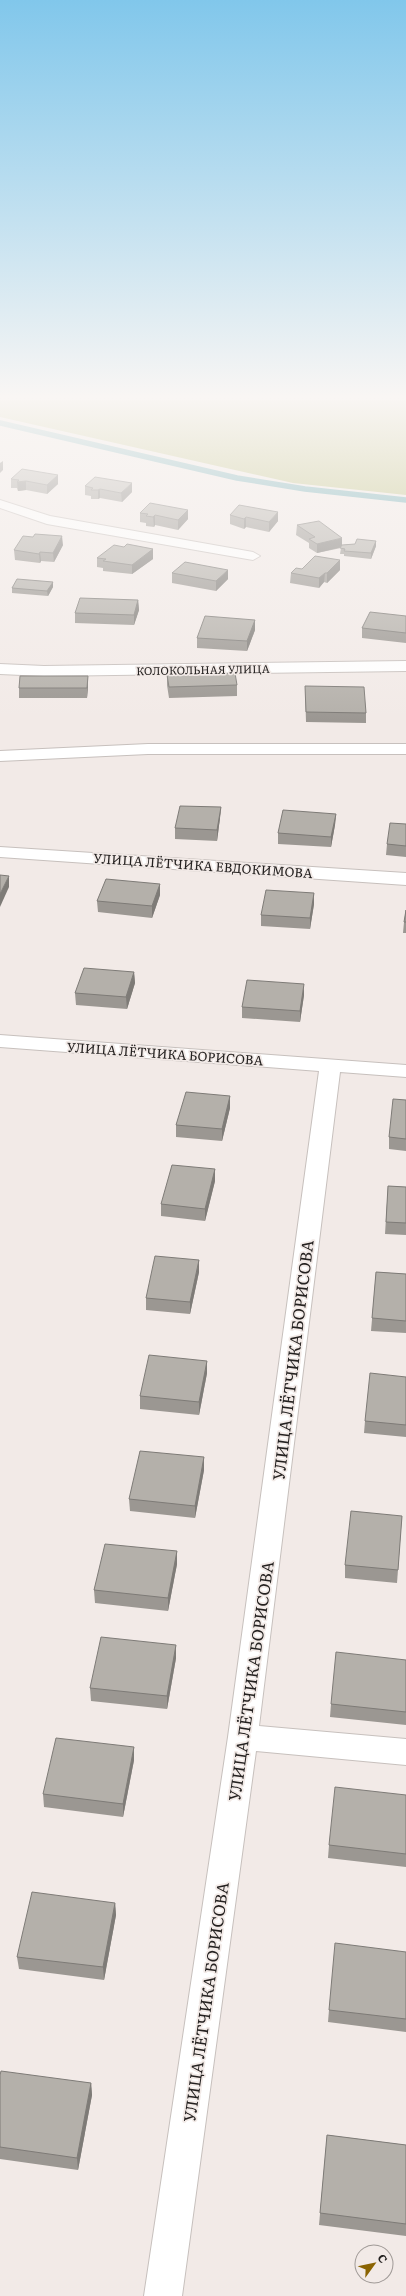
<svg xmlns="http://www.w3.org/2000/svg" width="406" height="2296" font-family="Literata,serif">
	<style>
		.forest { fill: #bcbf7c }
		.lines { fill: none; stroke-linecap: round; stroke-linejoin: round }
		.stream { stroke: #6aa9b2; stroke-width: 5.5 }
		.minor-casing { stroke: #c7c0bd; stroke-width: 2 }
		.minor { fill: #fff; fill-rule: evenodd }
		.wall { fill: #9b9792 }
		.shaded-wall { fill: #7e7b77 }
		.building { fill: #b4b0aa; stroke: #7e7b77 }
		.labels { text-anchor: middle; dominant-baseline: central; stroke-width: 3.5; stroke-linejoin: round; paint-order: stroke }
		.far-street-label { font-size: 11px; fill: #242120; stroke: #f2eae7 }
		.street-label { font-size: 13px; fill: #242120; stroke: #f2eae7 }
		.near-street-label { font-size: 16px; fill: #242120; stroke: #f2eae7 }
	</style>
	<rect width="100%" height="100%" fill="#f2eae7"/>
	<path class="forest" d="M0,400h406v95l-113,-12 -293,-66z"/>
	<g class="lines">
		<path class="stream" d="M0,423l237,55 68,11 101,11"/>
		<g class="minor-casing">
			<g id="minor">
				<path d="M0,500l50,16 203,36 7,4 -7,4 -206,-36 -47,-16z"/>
				<path d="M406,661v10l-362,5 -44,-2v-10l44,2z"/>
				<path d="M148,744h258v10h-258l-148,7v-10z"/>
				<path d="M0,847l406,26v12l-406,-28z"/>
				<path d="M0,1035l406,30v12l-66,-5 -81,654 147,13v26l-150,-14 -74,545h-38l84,-559 91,-666 -319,-24z"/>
			</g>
		</g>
		<use href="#minor" class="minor"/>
	</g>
	<g class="wall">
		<path d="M58,475v9l-11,10 -21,-4 -8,1 -1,-3h-6v-9z"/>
		<path d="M85,486l47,6 -10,10 -22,-4 -2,1h-7v-3l-6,-1z"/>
		<path d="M188,510v9l-10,11 -23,-5 -1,2 -8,-1v-3l-6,-1v-9z"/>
		<path d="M230,515l48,6 -9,11 -23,-5 -2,2 -14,-5z"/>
		<path d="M297,525l45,20 13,-1 21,-3v5l-5,13 -27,-3v-2h-4l1,-6 -24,5 -8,-5v-5l-13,-8z"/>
		<path d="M63,545l-9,17 -13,-1 -1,2 -25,-3 -1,-10z"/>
		<path d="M124,547l29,2v10l-21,15 -29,-3v-3l-6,-1v-9z"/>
		<path d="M340,560v10l-13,13 -3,-1 -5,6 -29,-5 1,-10 11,-4z"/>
		<path d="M172,573l56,6 -12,12 -44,-8z"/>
		<path d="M53,587l-5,9 -36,-3v-5z"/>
		<path d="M138,600l1,10 -5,15 -59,-2v-10z"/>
		<path d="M406,616v27l-44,-5v-10z"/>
		<path d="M255,620v10l-8,21 -50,-3v-10z"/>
		<path d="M167,675l70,10v11l-68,2 -2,-13z"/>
		<path d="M88,676v10l-1,12h-68v-10z"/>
		<path d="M305,686l61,27v10l-60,-1z"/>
		<path d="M221,807l-1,11 -3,23 -42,-2v-11z"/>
		<path d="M336,814l-1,11 -4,22 -53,-3v-11z"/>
		<path d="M406,824v33l-20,-2 1,-11z"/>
		<path d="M160,884v11l-8,23 -54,-6 -1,-11z"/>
		<path d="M314,893v11l-4,25 -49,-3v-11z"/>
		<path d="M406,910v23h-3l1,-11z"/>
		<path d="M134,972l1,11 -8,26 -51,-4 -1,-12z"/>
		<path d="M304,995l-4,27 -58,-4v-11z"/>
		<path d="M230,1096v12l-8,33 -46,-4v-12z"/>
		<path d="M406,1100v51l-17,-2v-12z"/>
		<path d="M215,1169v12l-10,40 -44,-5v-12z"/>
		<path d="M388,1186l18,1v48l-21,-1z"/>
		<path d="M199,1260v12l-9,42 -44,-4v-12z"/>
		<path d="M376,1272l30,2v59l-35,-2z"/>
		<path d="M207,1361v12l-8,42 -59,-6v-13z"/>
		<path d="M406,1377v60l-42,-4 1,-12z"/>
		<path d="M204,1457v13l-9,48 -65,-7 -1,-12z"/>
		<path d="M402,1516l-5,67 -52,-5v-13z"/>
		<path d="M177,1551v13l-9,47 -73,-8 -1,-13z"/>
		<path d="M176,1645v13l-9,51 -76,-8 -1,-13z"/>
		<path d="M406,1660v65l-76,-8 1,-13z"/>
		<path d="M134,1747v13l-11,57 -79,-10 -1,-13z"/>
		<path d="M406,1795v72l-78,-9 1,-13z"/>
		<path d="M115,1903l1,12 -12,65 -85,-11 -2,-12z"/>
		<path d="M406,1952v80l-78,-10 1,-12z"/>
		<path d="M0,2075l91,8 1,12 -14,75 -78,-11z"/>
		<path d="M327,2135l79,10v91l-87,-11z"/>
	</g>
	<g class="shaded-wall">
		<path d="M3,461v9l-3,3v-10z"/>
		<path d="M58,475v9l-11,10v-9z"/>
		<path d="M26,481v9l-8,1 -1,-9z"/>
		<path d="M132,483v9l-10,10 -1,-9z"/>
		<path d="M100,489v9l-2,1v-9z"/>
		<path d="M188,510v9l-10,11v-10z"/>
		<path d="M278,512v9l-9,11v-10z"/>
		<path d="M155,515v10l-1,2 -1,-10z"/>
		<path d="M246,517v10l-2,2v-10z"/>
		<path d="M62,536l1,9 -9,17 -1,-9z"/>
		<path d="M342,538v9l-25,6v-9z"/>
		<path d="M376,541v5l-5,13v-6z"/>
		<path d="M153,549v10l-21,15v-9z"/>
		<path d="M40,552l1,9 -1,2 -1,-9z"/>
		<path d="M340,560v10l-13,13v-10z"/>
		<path d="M228,570v9l-12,12v-10z"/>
		<path d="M325,573l-1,9 -5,6v-10z"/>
		<path d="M53,582v5l-5,9 -1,-5z"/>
		<path d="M138,600l1,10 -5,15v-10z"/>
		<path d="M255,620v10l-8,21v-10z"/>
		<path d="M88,676v10l-1,12v-10z"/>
		<path d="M221,807l-1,11 -3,23v-11z"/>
		<path d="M336,814l-1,11 -4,22v-10z"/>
		<path d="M9,876v11l-9,20v-13z"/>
		<path d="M160,884v11l-8,23v-12z"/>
		<path d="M314,893v11l-4,25v-11z"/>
		<path d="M134,972l1,11 -8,26 -1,-12z"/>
		<path d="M304,984v11l-4,27v-11z"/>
		<path d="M230,1096v12l-8,33v-12z"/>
		<path d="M215,1169v12l-10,40v-12z"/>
		<path d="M199,1260v12l-9,42v-12z"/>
		<path d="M207,1361v12l-8,42v-13z"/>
		<path d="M204,1457v13l-9,48v-12z"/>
		<path d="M177,1551v13l-9,47v-13z"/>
		<path d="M176,1645v13l-9,51v-13z"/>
		<path d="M134,1747v13l-11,57v-13z"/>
		<path d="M115,1903l1,12 -12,65 -1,-13z"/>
		<path d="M91,2083l1,12 -14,75 -1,-12z"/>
	</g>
	<g class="building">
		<path d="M22,469l36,6 -11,10 -21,-4 -9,1 2,-2 -8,-1z"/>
		<path d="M95,477l37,6 -11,10 -21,-4 -2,1h-7l2,-2 -8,-2z"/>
		<path d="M150,503l38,7 -10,10 -23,-5 -2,2 -7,-1 2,-2 -8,-1z"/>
		<path d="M239,505l39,7 -9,10 -23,-5 -2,2 -14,-4z"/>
		<path d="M319,521l23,17 -25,6 -8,-5 6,-2 -18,-12z"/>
		<path d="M35,534l27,2 -9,17 -13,-1 -1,2 -25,-4 9,-14 10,1z"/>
		<path d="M357,539l19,2 -5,12 -27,-2 1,-2 -5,-1 2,-3 13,-1z"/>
		<path d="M127,544l26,5 -21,16 -29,-4 3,-2 -9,-1 17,-13 10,2z"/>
		<path d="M315,556l25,4 -13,13h-2l-6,5 -28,-5 5,-5 6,1z"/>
		<path d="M185,562l43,8 -12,11 -44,-8z"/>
		<path d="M17,579l36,3 -6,9 -35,-3z"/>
		<path d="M80,598l58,2 -4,15 -59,-2z"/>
		<path d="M370,612l36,4v17l-44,-5z"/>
		<path d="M205,616l50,4 -8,21 -50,-3z"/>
		<path d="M235,673l2,12 -68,2 -2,-12z"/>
		<path d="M20,676h68l-1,12h-68z"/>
		<path d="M305,686l59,1 2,26 -60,-1z"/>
		<path d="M180,806l41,1 -4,23 -42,-2z"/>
		<path d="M283,810l53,4 -5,23 -53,-4z"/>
		<path d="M390,823l16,1v22l-19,-2z"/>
		<path d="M0,875l9,1 -9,18z"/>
		<path d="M106,879l54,5 -8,22 -55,-5z"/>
		<path d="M266,890l48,3 -4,25 -49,-3z"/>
		<path d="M406,910v12h-2z"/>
		<path d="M84,968l50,4 -8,25 -51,-4z"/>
		<path d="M247,980l57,4 -4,27 -58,-4z"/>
		<path d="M186,1092l44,4 -8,33 -46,-4z"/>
		<path d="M393,1099l13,1v39l-17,-2z"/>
		<path d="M172,1165l43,4 -10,40 -44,-5z"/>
		<path d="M388,1186l18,1v36l-20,-1z"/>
		<path d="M155,1256l44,4 -9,42 -44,-4z"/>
		<path d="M376,1272l30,2v47l-34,-3z"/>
		<path d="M149,1355l58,6 -8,41 -59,-6z"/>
		<path d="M370,1373l36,4v48l-41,-4z"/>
		<path d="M140,1451l64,6 -9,49 -66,-7z"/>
		<path d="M351,1511l51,5 -4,54 -53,-5z"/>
		<path d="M105,1544l72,7 -9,47 -74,-8z"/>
		<path d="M101,1637l75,8 -9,51 -77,-8z"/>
		<path d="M336,1652l70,8v52l-75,-8z"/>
		<path d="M56,1738l78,9 -11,57 -80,-10z"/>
		<path d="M335,1787l71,8v59l-77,-9z"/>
		<path d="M32,1892l83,11 -12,64 -86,-10z"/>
		<path d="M335,1943l71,9v67l-77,-9z"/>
		<path d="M1,2071l90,12 -14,75 -77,-11v-72z"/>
		<path d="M327,2135l79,10v79l-86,-11z"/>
	</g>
	<linearGradient id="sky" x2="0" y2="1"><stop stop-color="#81c7eb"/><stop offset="0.55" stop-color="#f9f6f4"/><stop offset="1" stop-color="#f9f6f4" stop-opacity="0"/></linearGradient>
	<rect width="406" height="721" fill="url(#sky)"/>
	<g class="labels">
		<g class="far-street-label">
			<text transform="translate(203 669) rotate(-1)">КОЛОКОЛЬНАЯ УЛИЦА</text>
		</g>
		<g class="street-label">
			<text transform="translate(203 865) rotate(4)">УЛИЦА ЛЁТЧИКА ЕВДОКИМОВА</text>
			<text transform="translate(165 1053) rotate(4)">УЛИЦА ЛЁТЧИКА БОРИСОВА</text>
		</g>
		<g class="near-street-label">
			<text transform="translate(292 1360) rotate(-83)">УЛИЦА ЛЁТЧИКА БОРИСОВА</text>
			<text transform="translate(250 1681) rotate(-82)">УЛИЦА ЛЁТЧИКА БОРИСОВА</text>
			<text transform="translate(205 2002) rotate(-82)">УЛИЦА ЛЁТЧИКА БОРИСОВА</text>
		</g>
	</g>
	<g transform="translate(374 2264) rotate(57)"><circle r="19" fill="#f2eae7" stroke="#a09a97"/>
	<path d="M0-3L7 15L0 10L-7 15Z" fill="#8a6302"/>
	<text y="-6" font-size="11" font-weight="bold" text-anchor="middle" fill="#242120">С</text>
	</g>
</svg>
